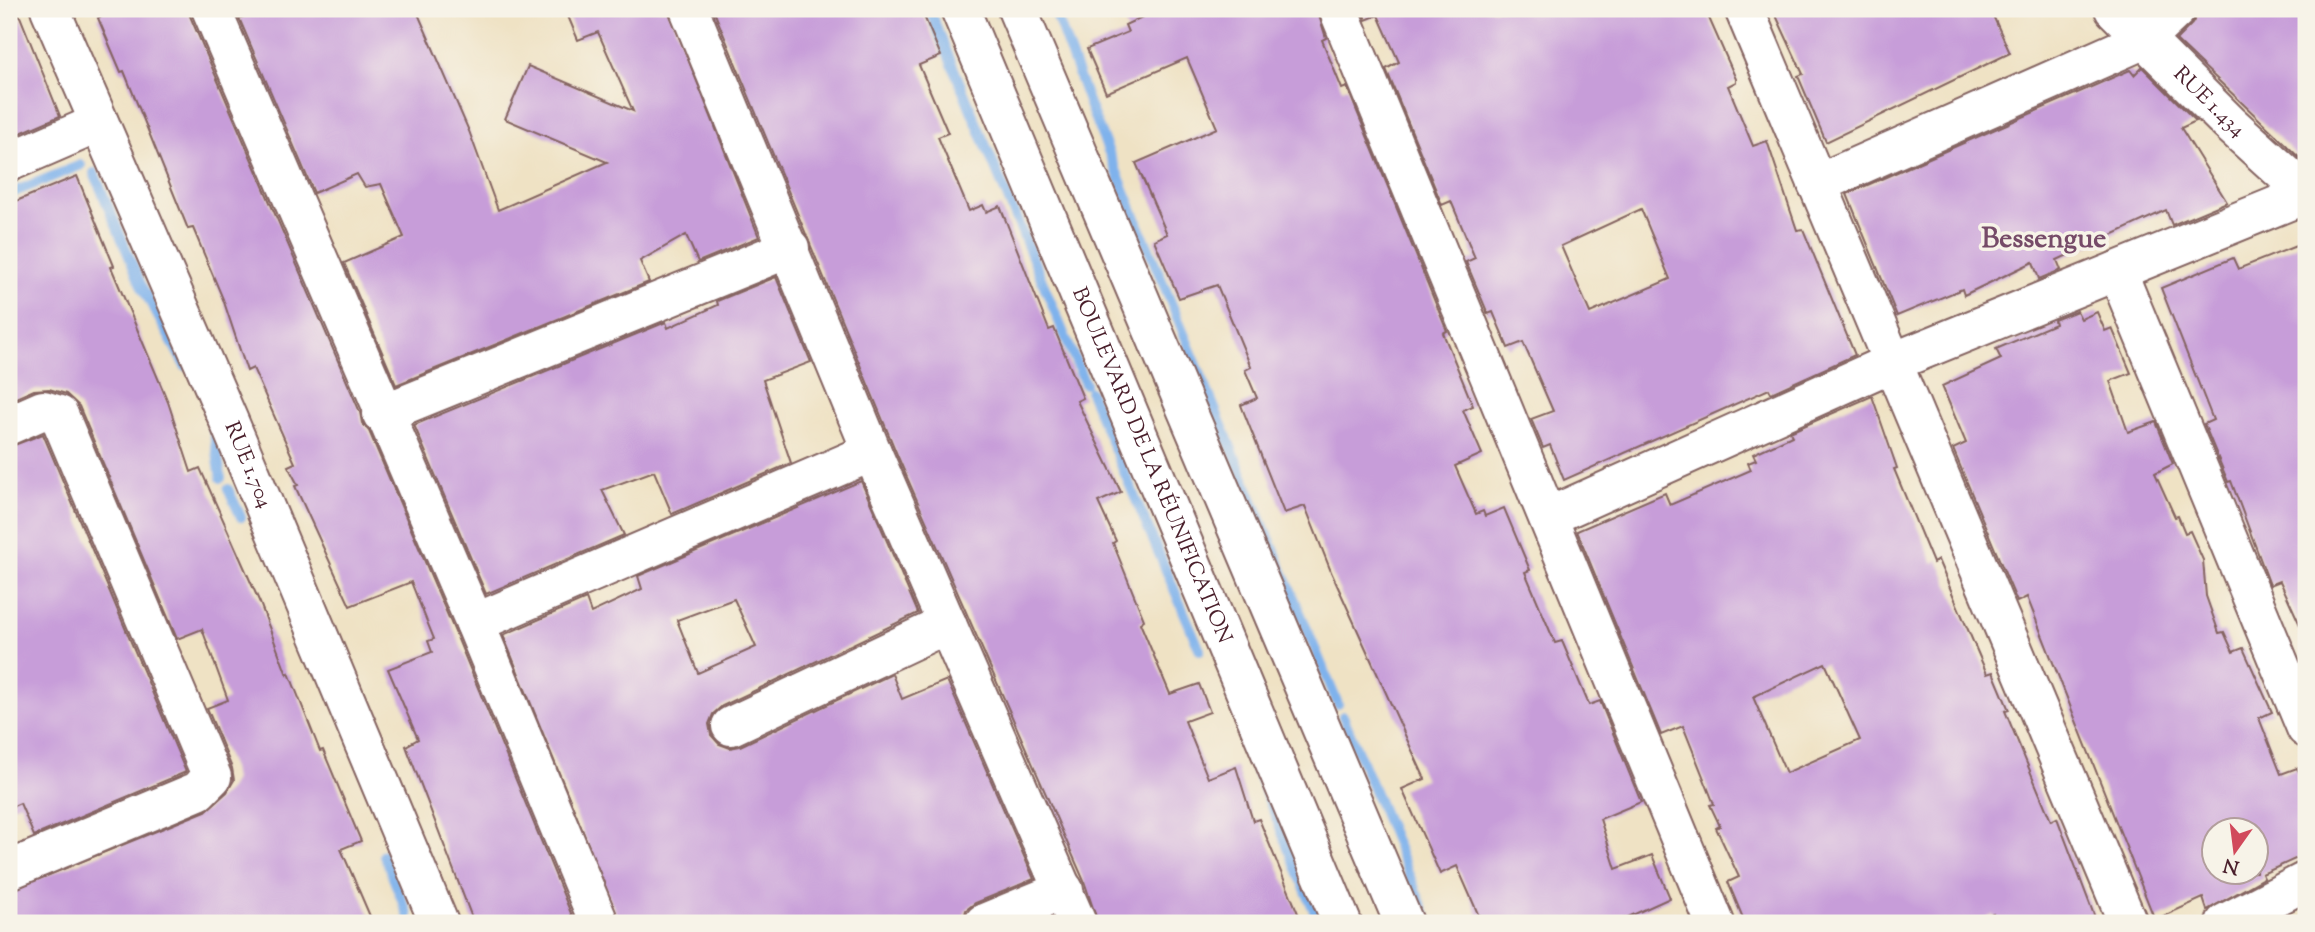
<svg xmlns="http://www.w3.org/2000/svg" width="2315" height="932" font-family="'Sorts Mill Goudy',serif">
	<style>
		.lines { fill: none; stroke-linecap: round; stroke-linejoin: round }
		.stream { stroke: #7fb2ec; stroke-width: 10 }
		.building { fill: #c79dd9; fill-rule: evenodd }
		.minor-casing { stroke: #846361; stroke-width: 42 }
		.tertiary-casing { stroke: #846361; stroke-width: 42 }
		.primary-casing { stroke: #846361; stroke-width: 42 }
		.minor { stroke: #fff; stroke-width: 38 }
		.tertiary { stroke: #fff; stroke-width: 38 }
		.primary { stroke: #fff; stroke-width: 38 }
		.labels { text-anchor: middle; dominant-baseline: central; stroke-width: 7; stroke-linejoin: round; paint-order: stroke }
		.street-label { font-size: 21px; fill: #4a1f2b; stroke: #f7f3e8 }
		.district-label { font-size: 28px; font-weight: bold; fill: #764b68; stroke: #f7f3e8 }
	</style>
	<rect width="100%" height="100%" fill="#f7f3e8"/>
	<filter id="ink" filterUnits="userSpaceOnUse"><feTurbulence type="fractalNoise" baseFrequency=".0143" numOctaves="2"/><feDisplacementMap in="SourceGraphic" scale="14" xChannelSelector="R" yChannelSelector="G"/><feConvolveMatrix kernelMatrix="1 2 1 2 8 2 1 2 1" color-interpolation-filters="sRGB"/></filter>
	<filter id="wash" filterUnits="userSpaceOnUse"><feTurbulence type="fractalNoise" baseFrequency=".00686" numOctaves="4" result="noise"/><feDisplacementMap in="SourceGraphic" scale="28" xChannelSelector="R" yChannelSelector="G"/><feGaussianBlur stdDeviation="1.57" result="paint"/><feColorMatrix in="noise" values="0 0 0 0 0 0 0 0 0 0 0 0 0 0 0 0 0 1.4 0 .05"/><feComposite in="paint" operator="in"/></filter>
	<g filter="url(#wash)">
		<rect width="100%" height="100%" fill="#efe2c4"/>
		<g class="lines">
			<g class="stream">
				<path d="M929,9l156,375"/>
				<path d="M1054,9l36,98 174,420"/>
				<path d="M94,173l48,114 43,79"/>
				<path d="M9,194l72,-29"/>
				<path d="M1090,392l110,258"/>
				<path d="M213,427l8,51"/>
				<path d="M228,489l13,28"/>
				<path d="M1267,533l71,171"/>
				<path d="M1343,716l86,207"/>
				<path d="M1248,749l71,174"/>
				<path d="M384,855l24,60"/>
			</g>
		</g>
		<g id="blocks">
			<g class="building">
				<path d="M9,9h8l43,107 -51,22z"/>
				<path d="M98,9h89l173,403 2,11 7,8 86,201 120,291h-101l-68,-177 12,-7 -30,-70 44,-17 -4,-11 6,-2 -23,-57 -61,24 -55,-120 3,-1 -10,-19 7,-3 -42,-95 -6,3 -24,-72 -30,-71 -5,1 -64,-158 -3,1 -23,-54 3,-2z"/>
				<path d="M245,9h171l53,122 29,79 109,-48 -102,-43 23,-53 105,45 -35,-79 -20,8 -13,-31h103l91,228 -61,25 -12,-27 -46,26 9,21 -253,103 -52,-122 60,-26 -23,-53 -16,3 -8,-13 -43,19 -75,-175 9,-3z"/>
				<path d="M713,9h208l20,47 -22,9 29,68 -10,4 31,74 14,-6 3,7 14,-6 49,124 5,-2 29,70 -6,3 44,91 -23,10 18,39 -3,2 31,77 -4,3 30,71 29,-10 11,28 -25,9 23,57 28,-11 17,54 6,-2 43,104h-204l-14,-42 -186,-424z"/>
				<path d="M1159,9h158l9,29 -4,2 20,49 5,-2 100,244 -4,2 30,73 -10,4 19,44 -27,12 21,48 7,-3 2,5 19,-8 26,62 -5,2 30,71 7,-2 27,64 11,-4 41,101 -41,17 16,50 36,-14 18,43 -55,25h-133l-25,-57 -17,8 -38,-85 23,-10 -93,-205 -27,-68 -21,7 -43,-108 16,-7 -12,-28 6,-3 -34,-82 -38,13 -25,-58 13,-6 -31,-71 81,-35 -30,-70 -81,35 -19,-44 41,-17 -3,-7z"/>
				<path d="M1362,9h343l31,70v3l-8,4 25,60 14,-5 30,89 6,-1 52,126 -84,38 -2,-4 -205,91 -14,-35 -7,3 -12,-29 22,-8 -30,-69 -15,6 -15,-36 -5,2 -22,-52 9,-4 -24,-57 -9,4 -56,-136 13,-7 -21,-47 -12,5zM1641,209l29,70 -80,34 -29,-67z"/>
				<path d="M1773,9h217l20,44 -184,89 -28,-66 5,-2z"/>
				<path d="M2201,9h105v155l-130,-124 16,-16z"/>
				<path d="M2142,67l54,54 -15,7 46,74 -55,23 -6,-15 -109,50 4,10 -22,9 -6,-17 -69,33 -2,-6 -65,27 -50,-122 283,-124 4,5z"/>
				<path d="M77,176l37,90 -3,1 57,135 23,70 9,-4 60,135 27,72 2,-2 31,78 3,-1 38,91 -20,8 32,74h-364v-32l197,-80 21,-19 7,-12 -2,-12 -25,-60 21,-8 -26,-71 -25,10 -98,-233 -13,-12 -17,-5 -15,1 -25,11v-197z"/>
				<path d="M2306,242v396l-26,-57 -10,4 -39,-104 -3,1 -24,-58 9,-4 -52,-132 72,-30 5,11z"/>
				<path d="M776,277l35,85 -48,18 28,83 -119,51 -18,-43 -52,19 22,45 -138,59 -72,-169 252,-103 2,6 50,-23 -1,-4z"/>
				<path d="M2077,311l4,8 16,-7 8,19 7,-3 19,45 -21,8 18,51 28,-10 17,42 -18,9 20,44 3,-1 7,17 5,-2 13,29 3,36 13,37 5,-1 9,20 10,-4 29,64 -13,6 22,56 16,-6 9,16v70l-44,20 2,4 -57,32 -4,-12 -48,22 -128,-323 -10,5 -64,-153 13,-6 -24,-57 59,-27 -5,-10 59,-25 -1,-4zM2214,830h42v42h-42z"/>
				<path d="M1872,396l25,72 -3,1 39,94 5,-3 49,114 6,-2 16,38 -4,1 46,110 6,-3 40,105h-99l-5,-9 -21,9h-227l-17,-41 11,-5 -23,-49 4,-2 -10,-21 4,-1 -31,-78 -22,9 -84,-204 88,-38 5,12 81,-35 -3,-7 8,-3 -3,-6 39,-18 -2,-4zM1825,663l35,77 -74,33 -33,-76z"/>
				<path d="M43,434l143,338 -152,64 -14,-33 -11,5v-361z"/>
				<path d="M861,481l57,132 -196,93 -9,8 -4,10 2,11 8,9 11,4 10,-2 152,-72 10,25 45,-19 87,199 -59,24 -9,7 -3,13h-343l-117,-288 83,-36 5,14 51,-24 -4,-13zM734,599l22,48 -58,26 -21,-53z"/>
			</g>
		</g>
	</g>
	<g filter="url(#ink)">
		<use href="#blocks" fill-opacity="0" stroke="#846361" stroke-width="2"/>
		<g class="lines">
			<g class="minor-casing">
				<g id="minor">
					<path d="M211,9l264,614 124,300"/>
					<path d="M689,9l183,443 205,471"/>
					<path d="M1338,9l377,914"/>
					<path d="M1744,9l384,914"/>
					<path id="s1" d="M2114,9l115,114 77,70"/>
					<path d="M9,162l90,-39"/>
					<path d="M1817,184l328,-145 32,-30"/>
					<path d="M2117,271l189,457"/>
					<path d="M382,414l408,-166"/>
					<path d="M9,425l34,-15 16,5 153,362 -14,14 -189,79"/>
					<path d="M1548,517l345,-155 413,-168"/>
					<path d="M475,623l397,-171"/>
					<path d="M731,726l216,-102"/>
					<path d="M984,923l80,-33"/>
					<path d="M2225,923l81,-42"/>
				</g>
			</g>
			<g class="tertiary-casing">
				<g id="tertiary">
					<path id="s2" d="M50,9l178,410 211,504"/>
				</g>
			</g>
			<g class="primary-casing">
				<g id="primary">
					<path id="s3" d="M960,9l382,914"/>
					<path d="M1017,9l387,914"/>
				</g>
			</g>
			<use href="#minor" class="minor"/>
			<use href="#tertiary" class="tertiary"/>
			<use href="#primary" class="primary"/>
		</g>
	</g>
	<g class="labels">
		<g class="street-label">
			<text stroke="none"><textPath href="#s1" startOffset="133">RUE 1.434</textPath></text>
			<text stroke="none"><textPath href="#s2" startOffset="497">RUE 1.704</textPath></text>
			<text stroke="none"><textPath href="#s3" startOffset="495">BOULEVARD DE LA RÉUNIFICATION</textPath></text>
		</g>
		<g class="district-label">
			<text x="2044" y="240">Bessengue</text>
		</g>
	</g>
	<rect width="2315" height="932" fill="none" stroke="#f7f3e8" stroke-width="35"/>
	<g transform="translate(2235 851) rotate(194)"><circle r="33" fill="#f7f3e8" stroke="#b29e9c" stroke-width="2"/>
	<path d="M0-5L12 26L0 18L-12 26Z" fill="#d1495b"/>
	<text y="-10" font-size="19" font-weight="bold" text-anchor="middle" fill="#4a1f2b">N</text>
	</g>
</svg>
